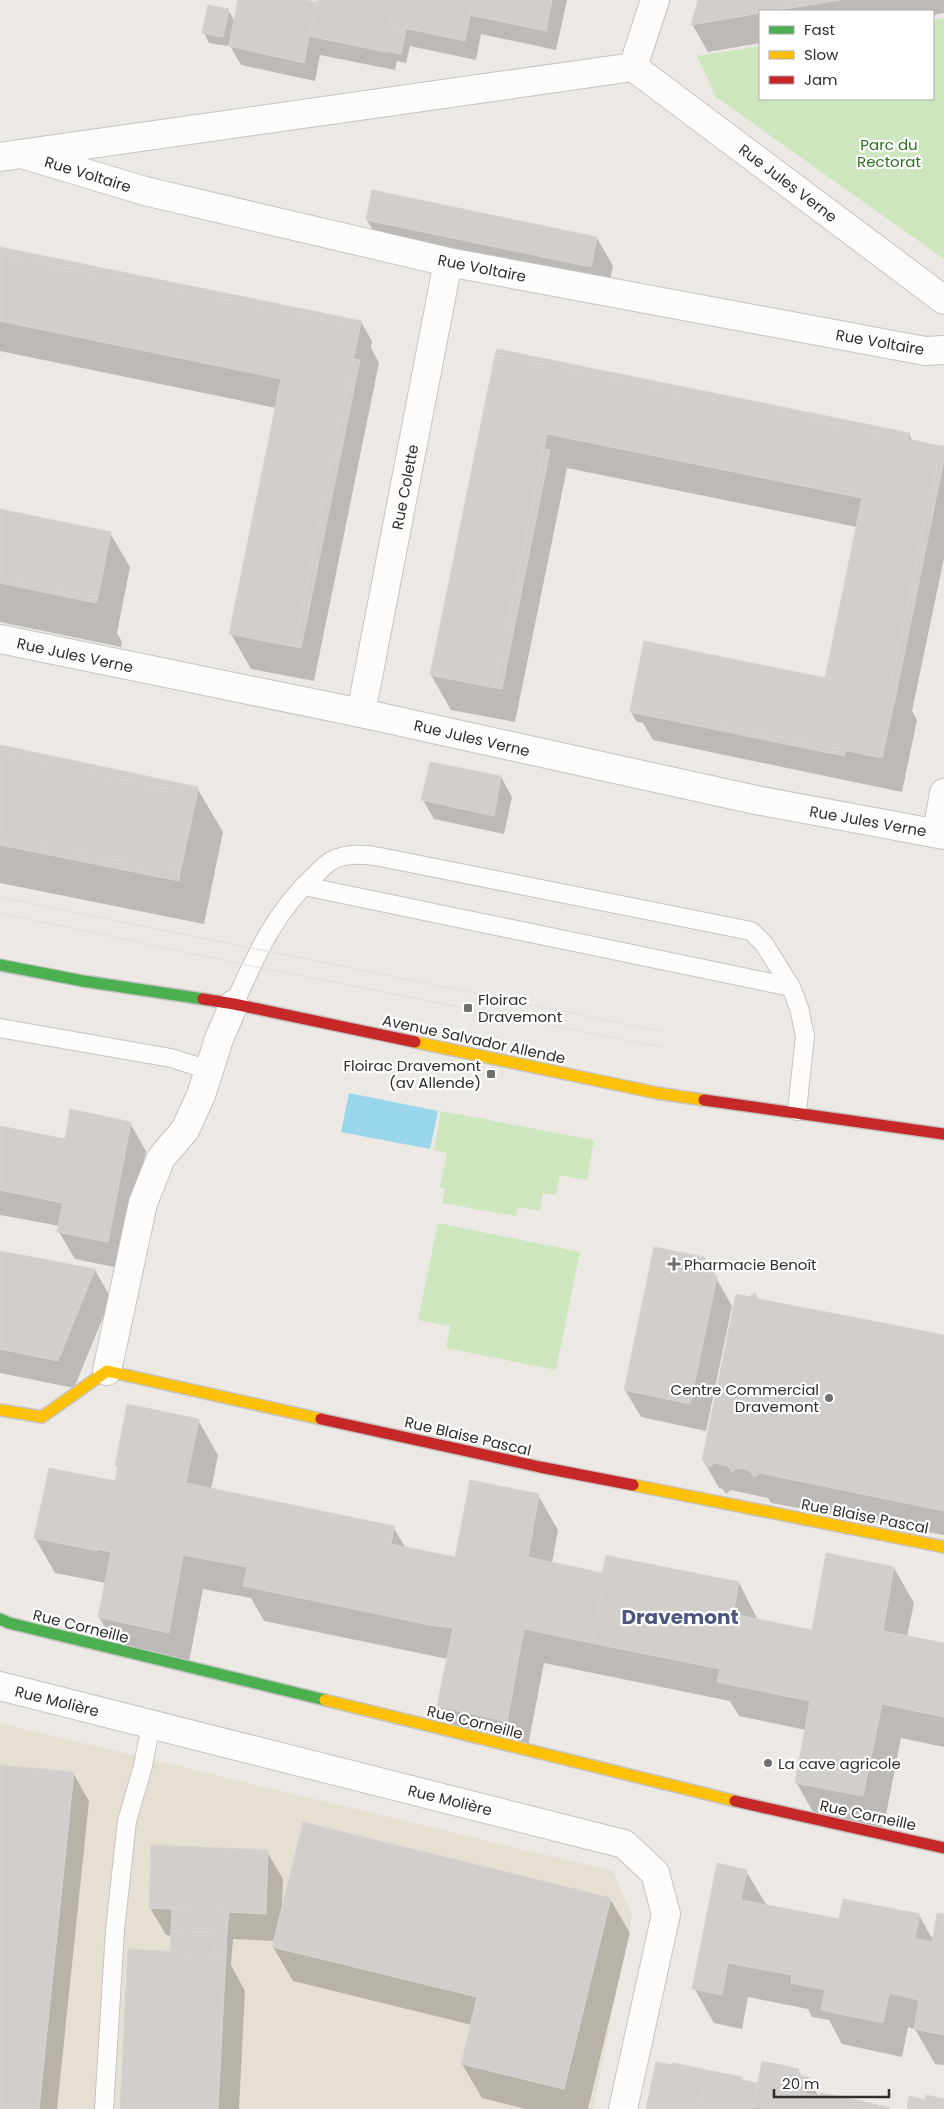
<svg xmlns="http://www.w3.org/2000/svg" width="944" height="2109" font-family="Poppins,sans-serif">
	<style>
		.education { fill: #e6e0d3 }
		.green { fill: #cee6be }
		.water { fill: #99d6ec }
		.shadow { fill: #0003 }
		.building { fill: #d1cecb; stroke: #d7d4d0 }
		.lines { fill: none; stroke-linecap: round; stroke-linejoin: round }
		.lane-casing { stroke: #c5c4c5; stroke-width: 20 }
		.street-casing { stroke: #c5c4c5; stroke-width: 30 }
		.fast-casing { stroke: #c5c4c5; stroke-width: 14 }
		.slow-casing { stroke: #c5c4c5; stroke-width: 14 }
		.jam-casing { stroke: #c5c4c5; stroke-width: 14 }
		.lane { stroke: #fcfcfb; stroke-width: 18 }
		.street { stroke: #fcfcfb; stroke-width: 28 }
		.fast { stroke: #4caf50; stroke-width: 11 }
		.slow { stroke: #ffc107; stroke-width: 11 }
		.jam { stroke: #c62828; stroke-width: 11 }
		.tram { stroke: #dfdfe1; stroke-width: 1 }
		.poi-dot { fill: #706f6e; stroke: #fff; stroke-width: 2 }
		.labels { text-anchor: middle; dominant-baseline: central; stroke-width: 4.5; stroke-linejoin: round; paint-order: stroke }
		.park-label { font-size: 15px; fill: #2c6e1b; stroke: #fff }
		.street-label { font-size: 15px; fill: #2e2e2e; stroke: #fff }
		.poi-label { font-size: 15px; fill: #2e2e2e; stroke: #fff; text-anchor: start }
		.district-label { font-size: 20px; font-weight: bold; fill: #4d5680; stroke: #fff }
	</style>
	<rect width="100%" height="100%" fill="#ece8e4"/>
	<path class="education" d="M0,1723l613,148 19,44 -39,194h-593z"/>
	<g class="green">
		<path d="M944,18v241l-228,-162 -19,-41 63,-10v53h173v-79z"/>
		<path d="M441,1111l153,29 -7,40 -27,-5 -4,20 -13,-2 -3,18 -22,-4 -2,9 -74,-13 3,-14 -5,-2 7,-34 -13,-3z"/>
		<path d="M438,1223l142,29 -24,118 -110,-22 4,-22 -32,-6z"/>
	</g>
	<path class="water" d="M349,1093l89,18 -8,38 -89,-17z"/>
	<g class="shadow">
		<path d="M239,0h61l17,4 1,-4h249l-11,50 -75,-16 -5,26 -66,-14 -4,17 -9,-2 -2,9 -75,-15 -5,26 -74,-16 -12,-21 -1,2 -19,-3 -5,-10 24,-23 7,11z"/>
		<path d="M700,0h244v13l-11,2v-4h-173v32l-52,9 -16,-28z"/>
		<path d="M367,220l230,18 16,28 -6,28 -224,-46z"/>
		<path d="M0,248l361,74 11,19 -1,7 8,15 -65,318 -63,-12 -20,-35 45,-226 -276,-57z"/>
		<path d="M498,351l411,83 4,7 31,6v111l-32,153 5,9 -15,72 -249,-52 -10,-17 -6,-1 -6,-10 195,-33 31,-152 -290,-59 -52,254 -64,-12 -20,-35z"/>
		<path d="M0,510l110,23 20,34 -13,66 5,9 -1,5 -121,-25z"/>
		<path d="M0,746l197,42 26,44 -19,92 -204,-41z"/>
		<path d="M501,777l11,20 -8,37 -70,-15 -11,-19z"/>
		<path d="M130,1123l16,28 -22,118 -49,-10 -16,-27 1,-6 -60,-11v-87l66,12z"/>
		<path d="M0,1252l95,18 16,28 -37,90 -74,-15z"/>
		<path d="M716,1278l16,28 -26,125 -65,-14 -16,-27z"/>
		<path d="M758,1300l186,37v198l-173,-32 -3,-5 -37,-8 -5,4 -3,-5 -4,-1 -16,-28z"/>
		<path d="M198,1420l20,35 -7,35 182,37 13,21 50,11 82,-64 20,35 -6,33 51,11 136,9 19,37 55,11 81,-63 20,35 -7,34 37,7v103l-43,-9 -18,92 -67,-13 -20,-35 10,-52 -67,-14 -9,-15 -186,-38 -18,93 -67,-16 -20,-34 9,-47 -184,-38 -13,-23 -48,-9 -15,78 -69,-15 -20,-35 7,-34 -51,-10 -20,-35 81,-55 2,-14 -2,-3z"/>
		<path d="M0,1766l73,7 16,28 -32,308h-57z"/>
		<path d="M267,1852l16,27 -1,27 328,-7 20,34 -42,176h-62l-44,-11 -20,-34 10,-39 -179,-44 -20,-34 2,-6 -42,-2 -2,26 14,26 -6,118h-117l49,-156 1,-17 -6,-1 -16,-27z"/>
		<path d="M746,1871l21,35 73,14 79,-5 14,25 11,-25v150l-9,-1 -20,-35 -7,-2 -6,30 -60,-13 -13,-24 -17,-3 -4,-8 -60,-12 -6,32 -28,-6 -20,-35z"/>
		<path d="M798,2070l4,7 6,1 11,19h2l1,-3 68,15h-242l94,-31 1,3 15,4z"/>
	</g>
	<g class="building">
		<path d="M238,0h68l10,2 -12,61 -75,-17z"/>
		<path d="M317,0h78l-10,52 -76,-16z"/>
		<path d="M395,0h78l-8,41 -75,-16z"/>
		<path d="M473,0h79l-6,31 -76,-16z"/>
		<path d="M698,0h142l-68,11h-12v2l-69,12z"/>
		<path d="M208,5l21,4 -6,28 -21,-4z"/>
		<path d="M390,25l16,4 -5,25 -16,-3z"/>
		<path d="M372,190l225,47 -6,30 -225,-47z"/>
		<path d="M0,247l362,74 -2,6 -360,-73z"/>
		<path d="M0,254l360,73 -65,320 -66,-13 52,-255 -281,-58z"/>
		<path d="M497,349l413,84 -2,6 -413,-84z"/>
		<path d="M495,355l446,91 -50,237 7,2 -16,73 -251,-52 13,-65 181,37 37,-180 -315,-64 -52,254 -65,-13z"/>
		<path d="M353,359l7,1 -59,288 -6,-1z"/>
		<path d="M941,446h3v13l-46,226 -7,-2z"/>
		<path d="M544,449l6,1 -48,239 -7,-1z"/>
		<path d="M0,509l111,23 -13,65 -98,-20z"/>
		<path d="M0,577l98,20 -2,6 -96,-20z"/>
		<path d="M631,706l215,44 -2,6 -214,-44z"/>
		<path d="M0,745l198,42 -1,8 -197,-41z"/>
		<path d="M0,754l197,41 -17,78 -180,-37z"/>
		<path d="M430,762l71,14 -7,40 -73,-16z"/>
		<path d="M0,836l180,37 -1,8 -179,-36z"/>
		<path d="M70,1109l61,13 -23,120 -51,-10 6,-29 -63,-13v-64l65,13z"/>
		<path d="M654,1247l50,10 13,20 -27,127 -66,-14z"/>
		<path d="M0,1251l95,18 -37,92 -58,-12z"/>
		<path d="M755,1293l4,6 185,36v176l-184,-38 -6,4 -4,-6 -12,-3 -6,4 -4,-6 -13,-3 -6,4 -4,-6h-3l34,-167 13,3z"/>
		<path d="M127,1404l72,15 -13,64 208,43 -3,18 64,13 15,-77 69,14 -11,63 74,16 4,-18 3,1 -18,87 -67,-14 -17,93 -70,-16 16,-78 -13,-2 -1,1 -196,-41 4,-19 -64,-12 -14,78 -71,-16 13,-65 -13,-3v2l-64,-13 15,-70 66,13 3,-15h-3z"/>
		<path d="M826,1553l68,14 -11,64 61,12v74l-62,-13 -19,92 -68,-13 15,-82 -93,-19 3,-13 -129,-26 18,-87 130,26 -6,32 79,16z"/>
		<path d="M0,1765l74,7 -35,337h-39z"/>
		<path d="M303,1822l308,76 -47,191 -103,-25 16,-67 -205,-50z"/>
		<path d="M151,1845l117,5 -2,64 -117,-6z"/>
		<path d="M717,1863l30,7 -6,30 98,19 4,-20 77,15 -5,24 17,4 5,-29 7,1v121l-30,-6 5,-29 -30,-7 -6,30 -62,-13 4,-20 -34,-7 1,-8 -64,-12 -6,32 -30,-6z"/>
		<path d="M172,1909l57,3 -2,21 -56,-3z"/>
		<path d="M171,1930l43,3 -1,21 -43,-3z"/>
		<path d="M214,1933h13l-1,22 -13,-1z"/>
		<path d="M128,1949l98,6 -8,154h-98z"/>
		<path d="M762,2061l37,8 -1,6 11,2 -6,32h-38l-12,-2z"/>
		<path d="M656,2062l16,3 1,-2 34,7 -8,39h-53z"/>
		<path d="M707,2070l35,7v3l15,3 -5,26h-53z"/>
		<path d="M806,2093l14,3 1,-3 36,7 -2,9h-52z"/>
		<path d="M926,2095l18,4v10h-37l2,-13 16,4z"/>
		<path d="M857,2100l33,8 -35,1z"/>
	</g>
	<g class="lines">
		<g class="lane-casing">
			<g id="lane">
				<path d="M304,886l487,101"/>
				<path d="M234,1004c22,-48 40,-91 79,-127 6,-5 11,-12 18,-16 15,-8 33,-7 49,-4l371,74 13,13 27,43 8,21 6,28 -8,75"/>
				<path d="M0,1028l171,30 38,12"/>
				<path d="M104,2109l11,-179 12,-109 16,-55 8,-42"/>
			</g>
		</g>
		<g class="street-casing">
			<g id="street">
				<path d="M633,67l311,233"/>
				<path d="M633,67l22,-67"/>
				<path d="M25,155l120,36 303,71 477,89 19,-1"/>
				<path d="M0,157l633,-90"/>
				<path d="M0,639l361,74 395,87 188,35"/>
				<path d="M361,713l87,-451"/>
				<path d="M937,833l7,-40"/>
				<path d="M107,1371l36,-168 18,-45 24,-28 16,-35 18,-56 15,-35"/>
				<path d="M0,1686l624,158 31,29 11,41 -43,195"/>
			</g>
		</g>
		<g class="fast-casing">
			<g id="fast">
				<path d="M0,965l83,16 120,18"/>
				<path d="M0,1619l9,4 316,77"/>
			</g>
		</g>
		<g class="slow-casing">
			<g id="slow">
				<path d="M415,1042l242,51 47,7"/>
				<path d="M0,1410l42,7 65,-46 214,48"/>
				<path d="M633,1485l311,62"/>
				<path d="M325,1700l410,101"/>
			</g>
		</g>
		<g class="jam-casing">
			<g id="jam">
				<path d="M203,999l31,5 181,38"/>
				<path d="M704,1100l240,34"/>
				<path d="M321,1419l219,48 93,18"/>
				<path d="M735,1801l209,47"/>
			</g>
		</g>
		<use href="#lane" class="lane"/>
		<use href="#street" class="street"/>
		<use href="#fast" class="fast"/>
		<use href="#slow" class="slow"/>
		<use href="#jam" class="jam"/>
		<g class="tram">
			<path d="M0,897l666,135"/>
			<path d="M0,913l252,53 410,81"/>
		</g>
	</g>
	<g class="poi-dot">
		<rect x="463" y="1003" width="10" height="10" rx="2.5"/>
		<rect x="486" y="1069" width="10" height="10" rx="2.5"/>
		<path d="M671.5 1256.5h5v5h5v5h-5v5h-5v-5h-5v-5h5z"/>
		<circle cx="829" cy="1398" r="5"/>
		<circle cx="768" cy="1763" r="5"/>
	</g>
	<g class="labels">
		<g class="park-label">
			<text x="889" y="144">Parc du<tspan x="889" dy="17">Rectorat</tspan></text>
		</g>
		<g class="street-label">
			<text transform="translate(88 174) rotate(17)">Rue Voltaire</text>
			<text transform="translate(788 183) rotate(37)">Rue Jules Verne</text>
			<text transform="translate(482 268) rotate(11)">Rue Voltaire</text>
			<text transform="translate(880 342) rotate(10)">Rue Voltaire</text>
			<text transform="translate(405 487) rotate(-79)">Rue Colette</text>
			<text transform="translate(75 655) rotate(12)">Rue Jules Verne</text>
			<text transform="translate(472 738) rotate(13)">Rue Jules Verne</text>
			<text transform="translate(868 821) rotate(10)">Rue Jules Verne</text>
			<text transform="translate(474 1039) rotate(12)">Avenue Salvador Allende</text>
			<text transform="translate(468 1436) rotate(13)">Rue Blaise Pascal</text>
			<text transform="translate(865 1516) rotate(11)">Rue Blaise Pascal</text>
			<text transform="translate(81 1626) rotate(14)">Rue Corneille</text>
			<text transform="translate(57 1701) rotate(14)">Rue Molière</text>
			<text transform="translate(475 1722) rotate(14)">Rue Corneille</text>
			<text transform="translate(450 1800) rotate(14)">Rue Molière</text>
			<text transform="translate(868 1815) rotate(12)">Rue Corneille</text>
		</g>
		<g class="poi-label">
			<text x="478" y="999">Floirac<tspan x="478" dy="17">Dravemont</tspan></text>
			<text x="481" y="1065" text-anchor="end">Floirac Dravemont<tspan x="481" dy="17">(av Allende)</tspan></text>
			<text x="684" y="1264">Pharmacie Benoît</text>
			<text x="819" y="1389" text-anchor="end">Centre Commercial<tspan x="819" dy="17">Dravemont</tspan></text>
			<text x="778" y="1763">La cave agricole</text>
		</g>
		<g class="district-label">
			<text x="680" y="1617">Dravemont</text>
		</g>
	</g>
	<rect x="759" y="10" width="175" height="90" fill="#ffffff" stroke="#ababab"/>
	<rect x="769" y="26" width="25" height="8" fill="#4caf50" stroke="#ababab"/>
	<text x="804" y="35" font-size="15" fill="#2e2e2e">Fast</text>
	<rect x="769" y="51" width="25" height="8" fill="#ffc107" stroke="#ababab"/>
	<text x="804" y="60" font-size="15" fill="#2e2e2e">Slow</text>
	<rect x="769" y="76" width="25" height="8" fill="#c62828" stroke="#ababab"/>
	<text x="804" y="85" font-size="15" fill="#2e2e2e">Jam</text>
	<path d="M774 2089v8h115v-8" fill="none" stroke="#2e2e2e" stroke-width="2.5"/>
	<text x="782" y="2089" font-size="15" fill="#2e2e2e" stroke="#ffffff" stroke-width="4" paint-order="stroke">20 m</text>
</svg>
